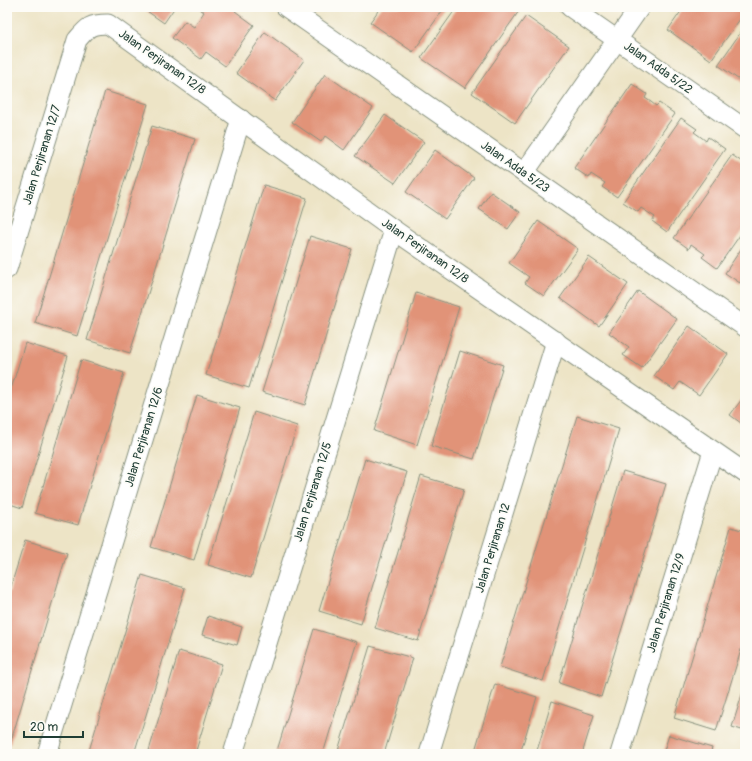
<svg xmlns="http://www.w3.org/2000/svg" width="752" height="761" font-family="Pangolin,sans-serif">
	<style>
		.building { fill: #e19378 }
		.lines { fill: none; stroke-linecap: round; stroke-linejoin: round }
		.minor-casing { stroke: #86907d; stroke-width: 21 }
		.minor { stroke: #fff; stroke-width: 19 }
		.labels { text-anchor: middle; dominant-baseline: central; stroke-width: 3.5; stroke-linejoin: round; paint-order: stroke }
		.street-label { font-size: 12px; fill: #1f3d34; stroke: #fdfcf7 }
	</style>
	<rect width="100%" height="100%" fill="#fdfcf7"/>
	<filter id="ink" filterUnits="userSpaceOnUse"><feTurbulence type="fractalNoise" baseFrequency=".025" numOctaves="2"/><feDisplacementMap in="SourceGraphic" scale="8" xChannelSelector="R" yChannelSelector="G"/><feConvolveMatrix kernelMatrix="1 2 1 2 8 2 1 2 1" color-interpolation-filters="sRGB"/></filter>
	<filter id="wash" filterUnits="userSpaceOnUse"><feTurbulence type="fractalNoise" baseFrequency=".012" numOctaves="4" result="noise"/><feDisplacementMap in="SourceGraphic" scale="16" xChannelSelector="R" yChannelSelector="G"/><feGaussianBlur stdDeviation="0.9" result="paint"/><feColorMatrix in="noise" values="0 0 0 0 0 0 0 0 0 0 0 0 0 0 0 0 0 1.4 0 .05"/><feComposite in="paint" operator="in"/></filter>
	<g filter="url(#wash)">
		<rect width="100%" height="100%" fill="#ede4c6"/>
		<g id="blocks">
			<g class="building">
				<path d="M141,7h34l-11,16z"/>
				<path d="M197,7h38l2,1 -2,3 19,14 -29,41 -19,-14 -5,7 -29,-21 13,-17 9,6 10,-15z"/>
				<path d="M381,7h64l-32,45 -43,-30z"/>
				<path d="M457,7h55l7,4 -54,77 -44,-30z"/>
				<path d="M684,7h61v5l-34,48 -43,-30z"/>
				<path d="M526,16l43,30 -54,77 -43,-30z"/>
				<path d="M745,26v58l-27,-19z"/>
				<path d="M265,32l39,28 -29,41 -39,-28z"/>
				<path d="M325,74l48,34 -29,42 -19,-14 -4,6 -29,-20z"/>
				<path d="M632,84l15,10 -2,4 6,4 5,4 3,-3 16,11 -58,83 -15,-10 3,-4 -14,-9 -2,4 -15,-10z"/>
				<path d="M105,91l43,13 -71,232 -42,-13z"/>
				<path d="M385,115l39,27 -29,41 -40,-27z"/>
				<path d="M681,118l16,11 -3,3 7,5 5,4 2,-4 17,12 -58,83 -15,-11 3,-4 -14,-9 -3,4 -15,-10z"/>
				<path d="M152,126l43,13 -65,214 -43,-13z"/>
				<path d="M435,150l39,28 -29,41 -39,-27z"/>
				<path d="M732,155l13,9v64l-28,40 -15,-11 3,-3 -14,-10 -2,5 -15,-11z"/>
				<path d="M264,185l43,13 -58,190 -43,-13z"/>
				<path d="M491,192l29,20 -12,17 -29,-20z"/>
				<path d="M538,221l40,28 -34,47 -19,-13 4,-6 -20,-14z"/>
				<path d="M310,236l42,13 -47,156 -43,-13z"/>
				<path d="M745,243v38l-3,-2 -2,4 -15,-10z"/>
				<path d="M589,257l39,27 -29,42 -39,-28z"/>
				<path d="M638,291l39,28 -35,49 -19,-13 6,-8 -20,-14z"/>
				<path d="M416,293l43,14 -42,138 -43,-14z"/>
				<path d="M689,326l39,28 -29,41 -19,-13 -6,8 -20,-14z"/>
				<path d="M25,343l43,13 -46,152 -15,-5v-100z"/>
				<path d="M460,351l43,14 -29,94 -43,-13z"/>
				<path d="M81,360l43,13 -46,152 -43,-12z"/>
				<path d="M197,395l43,13 -46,152 -43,-13z"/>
				<path d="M745,395v31l-15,-11z"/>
				<path d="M254,412l43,14 -46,152 -43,-13z"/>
				<path d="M577,416l42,13 -76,252 -43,-14z"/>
				<path d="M365,459l42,13 -46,152 -42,-13z"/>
				<path d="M623,471l43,13 -65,213 -42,-14z"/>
				<path d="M421,476l43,13 -46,152 -43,-13z"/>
				<path d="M731,527l14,4v106l-29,94 -42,-13z"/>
				<path d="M25,540l42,13 -57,191 -3,-1v-144z"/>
				<path d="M142,575l43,13 -51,166h-46z"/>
				<path d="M208,616l34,11 -5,18 -35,-10z"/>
				<path d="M314,629l43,13 -6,19 -28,93h-47z"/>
				<path d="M370,646l43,12 -29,96h-47z"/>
				<path d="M179,651l43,13 -27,90h-47z"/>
				<path d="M495,684l42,13 -17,57h-46z"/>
				<path d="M745,685v46l-13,-4z"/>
				<path d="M552,701l42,14 -12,39h-46z"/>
				<path d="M669,735l43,13 -2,6h-47z"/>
			</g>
		</g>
	</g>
	<g filter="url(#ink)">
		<use href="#blocks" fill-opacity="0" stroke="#86907d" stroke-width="1"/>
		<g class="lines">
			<g class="minor-casing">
				<g id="minor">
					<path d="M286,7l459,320"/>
					<path d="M570,7l175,122"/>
					<path d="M524,173l116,-166"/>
					<path d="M7,269l70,-229c11,-13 13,-16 31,-16l286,206 351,243"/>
					<path d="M47,754l194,-635"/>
					<path d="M233,754l161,-524"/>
					<path d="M429,754l127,-413"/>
					<path d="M620,754l93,-303"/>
				</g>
			</g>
			<use href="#minor" class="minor"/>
		</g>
	</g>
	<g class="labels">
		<g class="street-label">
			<text transform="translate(162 62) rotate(35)">Jalan Perjiranan 12/8</text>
			<text transform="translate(658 68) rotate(35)">Jalan Adda 5/22</text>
			<text transform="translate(42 155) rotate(-73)">Jalan Perjiranan 12/7</text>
			<text transform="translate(515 167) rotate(35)">Jalan Adda 5/23</text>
			<text transform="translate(425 251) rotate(35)">Jalan Perjiranan 12/8</text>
			<text transform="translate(144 437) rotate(-73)">Jalan Perjiranan 12/6</text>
			<text transform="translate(313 492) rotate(-73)">Jalan Perjiranan 12/5</text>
			<text transform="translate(493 548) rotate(-73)">Jalan Perjiranan 12</text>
			<text transform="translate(666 603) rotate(-73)">Jalan Perjiranan 12/9</text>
		</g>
	</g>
	<rect width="752" height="761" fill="none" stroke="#fdfcf7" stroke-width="24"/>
	<path d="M24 731v6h59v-6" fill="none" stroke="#1f3d34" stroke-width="2"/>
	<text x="30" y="731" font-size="12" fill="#1f3d34" stroke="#fdfcf7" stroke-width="3" paint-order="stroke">20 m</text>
</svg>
